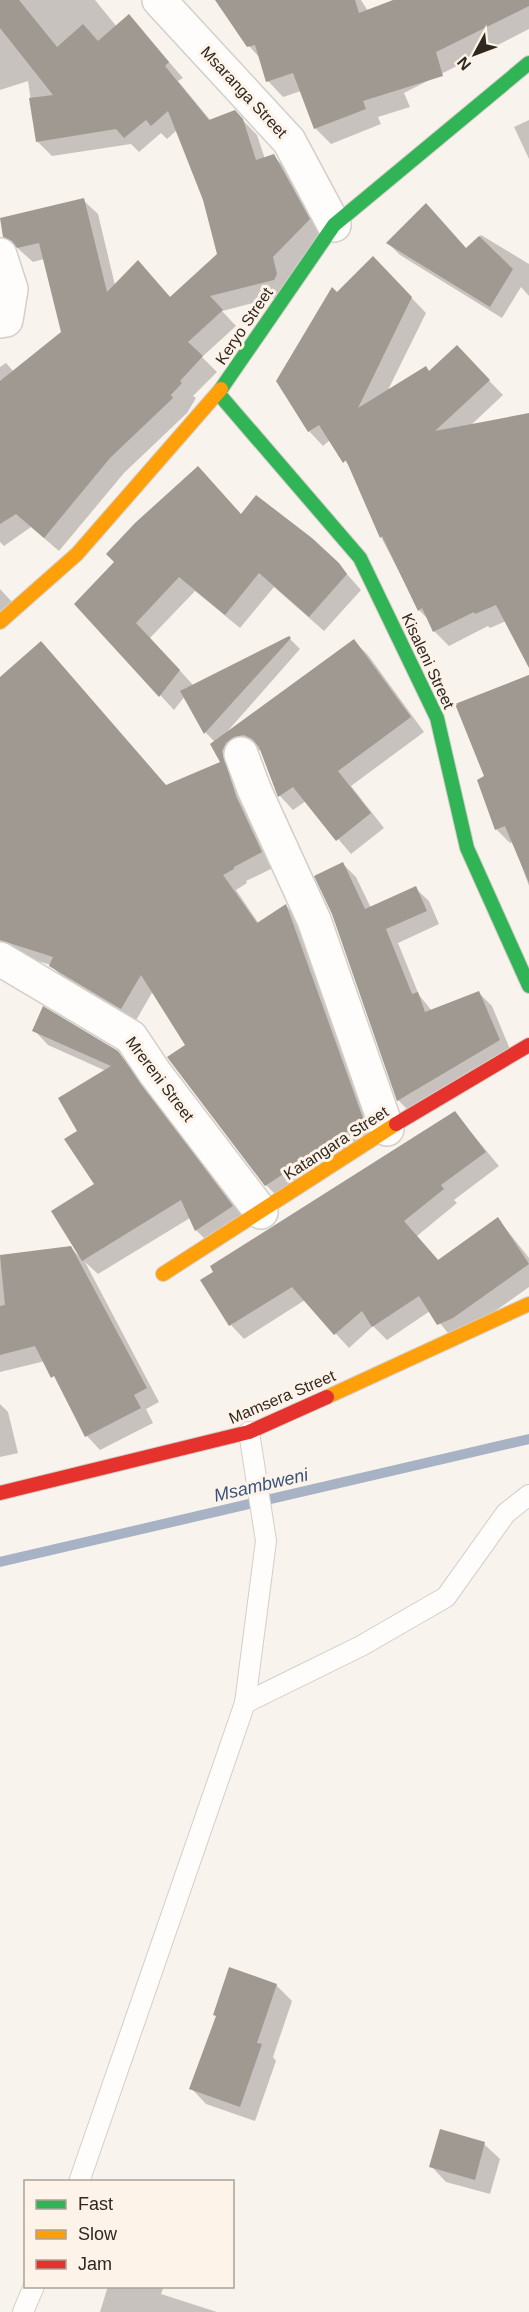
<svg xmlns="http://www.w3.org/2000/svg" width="529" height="2312" font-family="Arial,sans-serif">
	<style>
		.shadow { fill: #0003 }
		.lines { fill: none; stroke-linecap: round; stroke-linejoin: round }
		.stream { stroke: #a7b3c5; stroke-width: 10 }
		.building { fill: #a09991 }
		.lane-casing { stroke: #d4cec8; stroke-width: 22 }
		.street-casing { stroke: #d4cec8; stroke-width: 36 }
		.fast-casing { stroke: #d4cec8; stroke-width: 16 }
		.slow-casing { stroke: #d4cec8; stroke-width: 16 }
		.jam-casing { stroke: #d4cec8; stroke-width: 16 }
		.lane { stroke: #fefdfc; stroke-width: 20 }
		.street { stroke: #fefdfc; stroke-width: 33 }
		.fast { stroke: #30b455; stroke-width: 14 }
		.slow { stroke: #ff9f0a; stroke-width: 14 }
		.jam { stroke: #e5322d; stroke-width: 14 }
		.labels { text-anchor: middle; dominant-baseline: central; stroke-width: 6; stroke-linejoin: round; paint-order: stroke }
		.street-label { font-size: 16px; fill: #2f2821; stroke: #fef3e8 }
		.water-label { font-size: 18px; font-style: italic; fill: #35537d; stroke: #fef3e8 }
	</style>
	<rect width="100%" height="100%" fill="#f9f3ed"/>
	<g class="shadow">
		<path d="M0,0h95l22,27 12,-11 54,62 -5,3 33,40 24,-9 22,23 8,24 8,-3 15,14 35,64 -35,60 -66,17 14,15 -34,31 15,15 -24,24 3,2 -9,15 -63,60 -65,78 -28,-24 -27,19 -4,-4v-175l6,-4 8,9 49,-39 -19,-74 -11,3 -29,-26 79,-36 15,14 17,71 23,-23 33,36 47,-44 -14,-55 -27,-69 -10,9 -6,-6 -22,19 -8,-8 -79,12 -15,-15 -9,-60 -28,9z"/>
		<path d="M216,0h145l7,11 29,-11h132v29l-125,64 6,14 -32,10 3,7 -50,20 -16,-16 -14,-37 -18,6 -15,-16 -8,-23 -11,-12z"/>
		<path d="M529,120v39l-15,-32z"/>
		<path d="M481,235l48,29v32l-8,-9 -19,31 -102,-63 -12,-12 79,7z"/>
		<path d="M387,272l39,41 -39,79 39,-24 4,4 41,-10 32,33 -33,31 59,-12v251l-23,-44 -16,7 -2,-2 -39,20 -14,-14 -6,-12 -10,-10 -38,-73 -29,-67 -22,-30 -7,6 -14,-15 -31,-50 59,-87z"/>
		<path d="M242,516l96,48 23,26 -37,41 -50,-44 -34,41 -45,-37 -45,47 44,48 95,-48 11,11 -74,84 128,-92 14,14 56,77 -73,54 33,42 -33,26 -45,-53 -13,9 -13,-14 -19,-46h-13l27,117 -29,14 1,2 -11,7 23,34 27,-18 14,14 78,216 -98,63 -14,-14 -79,-139 -34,-55 -18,31 -70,-42 -14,-15 -51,-15v-271l167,107 55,-23 -7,-21 -9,-9 -21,-37 -11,14 -98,-106z"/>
		<path d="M0,589l13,14 -13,12z"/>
		<path d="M529,675v211l-16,-44 -3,1 -14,-14 -10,-52 -29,-72z"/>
		<path d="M343,864l13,13 15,31 44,-20 14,13 10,23 -41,19 21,52 13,16 47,-18 13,13 20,48 -100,60 -14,-14 -65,-187z"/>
		<path d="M34,1030l83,22 15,16 115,154 -36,23 -15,-15 -6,-12 -92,56 -13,-12 74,140 -13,7 7,14 -53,27 -13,-14 -27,-52 -15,-23 -45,11v-116l70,-9 11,11 15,-73 -17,-54 27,-60 -58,-26z"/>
		<path d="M455,1113l44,53 -45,34 3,3 -40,33 22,25 59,-42 31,39v29l-62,44 -15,7 -22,-27 -43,29 -14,-14 -24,22 -44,-48 -61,39 -13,-14z"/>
		<path d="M0,1404l8,8 10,41 -18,4z"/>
		<path d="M276,1985l16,16 -19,56 3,4 -21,60 -49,-17 -15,-16z"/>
		<path d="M484,2144l16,15 -10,35 -44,-12 -15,-16z"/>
		<path d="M108,2286h56l-3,8 56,18h-117z"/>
	</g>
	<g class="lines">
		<path class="stream" d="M0,1562l529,-123"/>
	</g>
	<g class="building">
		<path d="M0,0h19l38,47 26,-23 15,17 31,-27 40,48 -4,4 44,54 26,-10 8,9 13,41 18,-6 36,65 -37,38 4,17 -3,6 -64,16 13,14 -35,32 15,14 -23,25 2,2 -11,12 2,3 -63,60 -66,80 -28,-24 -16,10v-143l61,-49 -22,-89 -22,5 -5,-7 -9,-4 -3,-19 84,-20 23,94 31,-32 32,37 47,-43 -14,-54 -35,-89 -17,15 -5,-6 -22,18 -8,-9 -80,13 -7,-44 24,-3 -53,-67z"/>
		<path d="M215,0h140l4,13 34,-13h136v6l-93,46 7,24 -80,25 3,8 -52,20 -21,-56 -27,9 -11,-37 -8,2z"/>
		<path d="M426,203l40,45 13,-12 34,33 -23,38 -104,-64z"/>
		<path d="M373,256l39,41 -54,111 68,-42 3,5 28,-26 33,35 -55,51 94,-18v255l-33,-63 -21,9 -1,-2 -41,20 -11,-24 -4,3 -36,-75 -2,2 -34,-78 -3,3 -24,-38 -11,7 -32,-51 56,-94 5,5z"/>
		<path d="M198,466l43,48 15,-19 56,43 27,25 8,11 -38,43 -50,-44 -34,42 -46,-38 -43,46 44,47 -21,27 -85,-93 40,-42 -8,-8 29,-31z"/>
		<path d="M289,636l2,2 -87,96 -24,-43z"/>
		<path d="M354,639l57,78 -73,54 33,42 -35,28 -43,-54 -15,10 -19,-50 -7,-8 -8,-4 -10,2 -8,6 -4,8 14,45 26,56 -28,15v2l-11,6 34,48 29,-19 78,217 -99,65 -98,-129 18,-12 -44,-70 -20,34 -72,-43 4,-9 -53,-17v-263l41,-36 125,144 54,-23 -10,-18z"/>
		<path d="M529,675v208l-24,-57 -10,4 -18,-50 7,-4 -29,-72z"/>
		<path d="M343,862l22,47 51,-23 11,25 -41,18 26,65 6,-2 7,20 54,-21 21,49 -103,61 -65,-187 -18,-38z"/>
		<path d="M43,1006l75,45 115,155 -38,25 -14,-31 -99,61 -31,-50 43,-27 -30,-45 13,-8 -19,-33 53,-32 -79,-35z"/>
		<path d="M455,1111l31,41 -45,33 3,4 -40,32 34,39 60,-43 31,47 -76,54 -16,7 -18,-29 -47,31 -10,-16 -28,24 -42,-48 -63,39 -29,-46 13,-8 -3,-6z"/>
		<path d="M71,1246l76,142 -13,7 7,13 -56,29 -31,-61 -3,2 -16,-32 -35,9v-49l5,-1 -5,-50z"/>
		<path d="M229,1967l48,17 -20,59 5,1 -22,63 -51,-18 27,-73 -3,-1z"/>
		<path d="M440,2129l45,13 -10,38 -46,-13z"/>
	</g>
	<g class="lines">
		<g class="lane-casing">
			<g id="lane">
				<path d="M245,1703l116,-57 85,-49 60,-84 23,-18"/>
				<path d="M79,2182l166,-479 21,-162 -17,-109"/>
				<path d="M23,2312l11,-26"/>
			</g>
		</g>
		<g class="street-casing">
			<g id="street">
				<path d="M159,0l130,141 45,84"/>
				<path d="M0,255l11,34 -5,31 -6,1"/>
				<path d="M241,754l13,35 60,131 73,209"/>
				<path d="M0,959l131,78 24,36 106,139"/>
			</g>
		</g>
		<g class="fast-casing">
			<g id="fast">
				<path d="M221,389l113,-164 195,-162"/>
				<path d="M218,393l142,165 77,160 30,130 62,138"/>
			</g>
		</g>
		<g class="slow-casing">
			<g id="slow">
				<path d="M0,622l77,-68 144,-165"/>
				<path d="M163,1274l233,-150"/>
				<path d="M327,1397l202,-93"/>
			</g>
		</g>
		<g class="jam-casing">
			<g id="jam">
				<path d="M396,1124l133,-79"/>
				<path d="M0,1493l249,-61 78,-35"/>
			</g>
		</g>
		<use href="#lane" class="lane"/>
		<use href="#street" class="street"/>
		<use href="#fast" class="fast"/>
		<use href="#slow" class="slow"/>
		<use href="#jam" class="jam"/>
	</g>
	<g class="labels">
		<g class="street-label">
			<text transform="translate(244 92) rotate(47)">Msaranga Street</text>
			<text transform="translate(244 326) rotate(-56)">Keryo Street</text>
			<text transform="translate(428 661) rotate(65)">Kisaleni Street</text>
			<text transform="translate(160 1079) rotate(53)">Mrereni Street</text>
			<text transform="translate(336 1143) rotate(-33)">Katangara Street</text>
			<text transform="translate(282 1397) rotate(-23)">Mamsera Street</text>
		</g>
		<g class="water-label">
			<text transform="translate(261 1485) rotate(-13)">Msambweni</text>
		</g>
	</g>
	<rect x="24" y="2180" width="210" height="108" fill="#fef3e8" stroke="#aba298" stroke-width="1.5"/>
	<rect x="36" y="2200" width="30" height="9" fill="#30b455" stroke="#aba298" stroke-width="1.5"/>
	<text x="78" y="2210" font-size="18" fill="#2f2821">Fast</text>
	<rect x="36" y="2230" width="30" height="9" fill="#ff9f0a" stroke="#aba298" stroke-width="1.5"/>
	<text x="78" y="2240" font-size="18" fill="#2f2821">Slow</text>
	<rect x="36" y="2260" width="30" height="9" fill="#e5322d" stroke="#aba298" stroke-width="1.5"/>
	<text x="78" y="2270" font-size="18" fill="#2f2821">Jam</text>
	<g transform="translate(475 54) rotate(229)" stroke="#fef3e8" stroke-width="4.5" paint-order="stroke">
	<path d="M0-4.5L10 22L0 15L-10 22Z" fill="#2f2821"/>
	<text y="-9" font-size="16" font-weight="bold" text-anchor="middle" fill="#2f2821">N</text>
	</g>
</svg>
